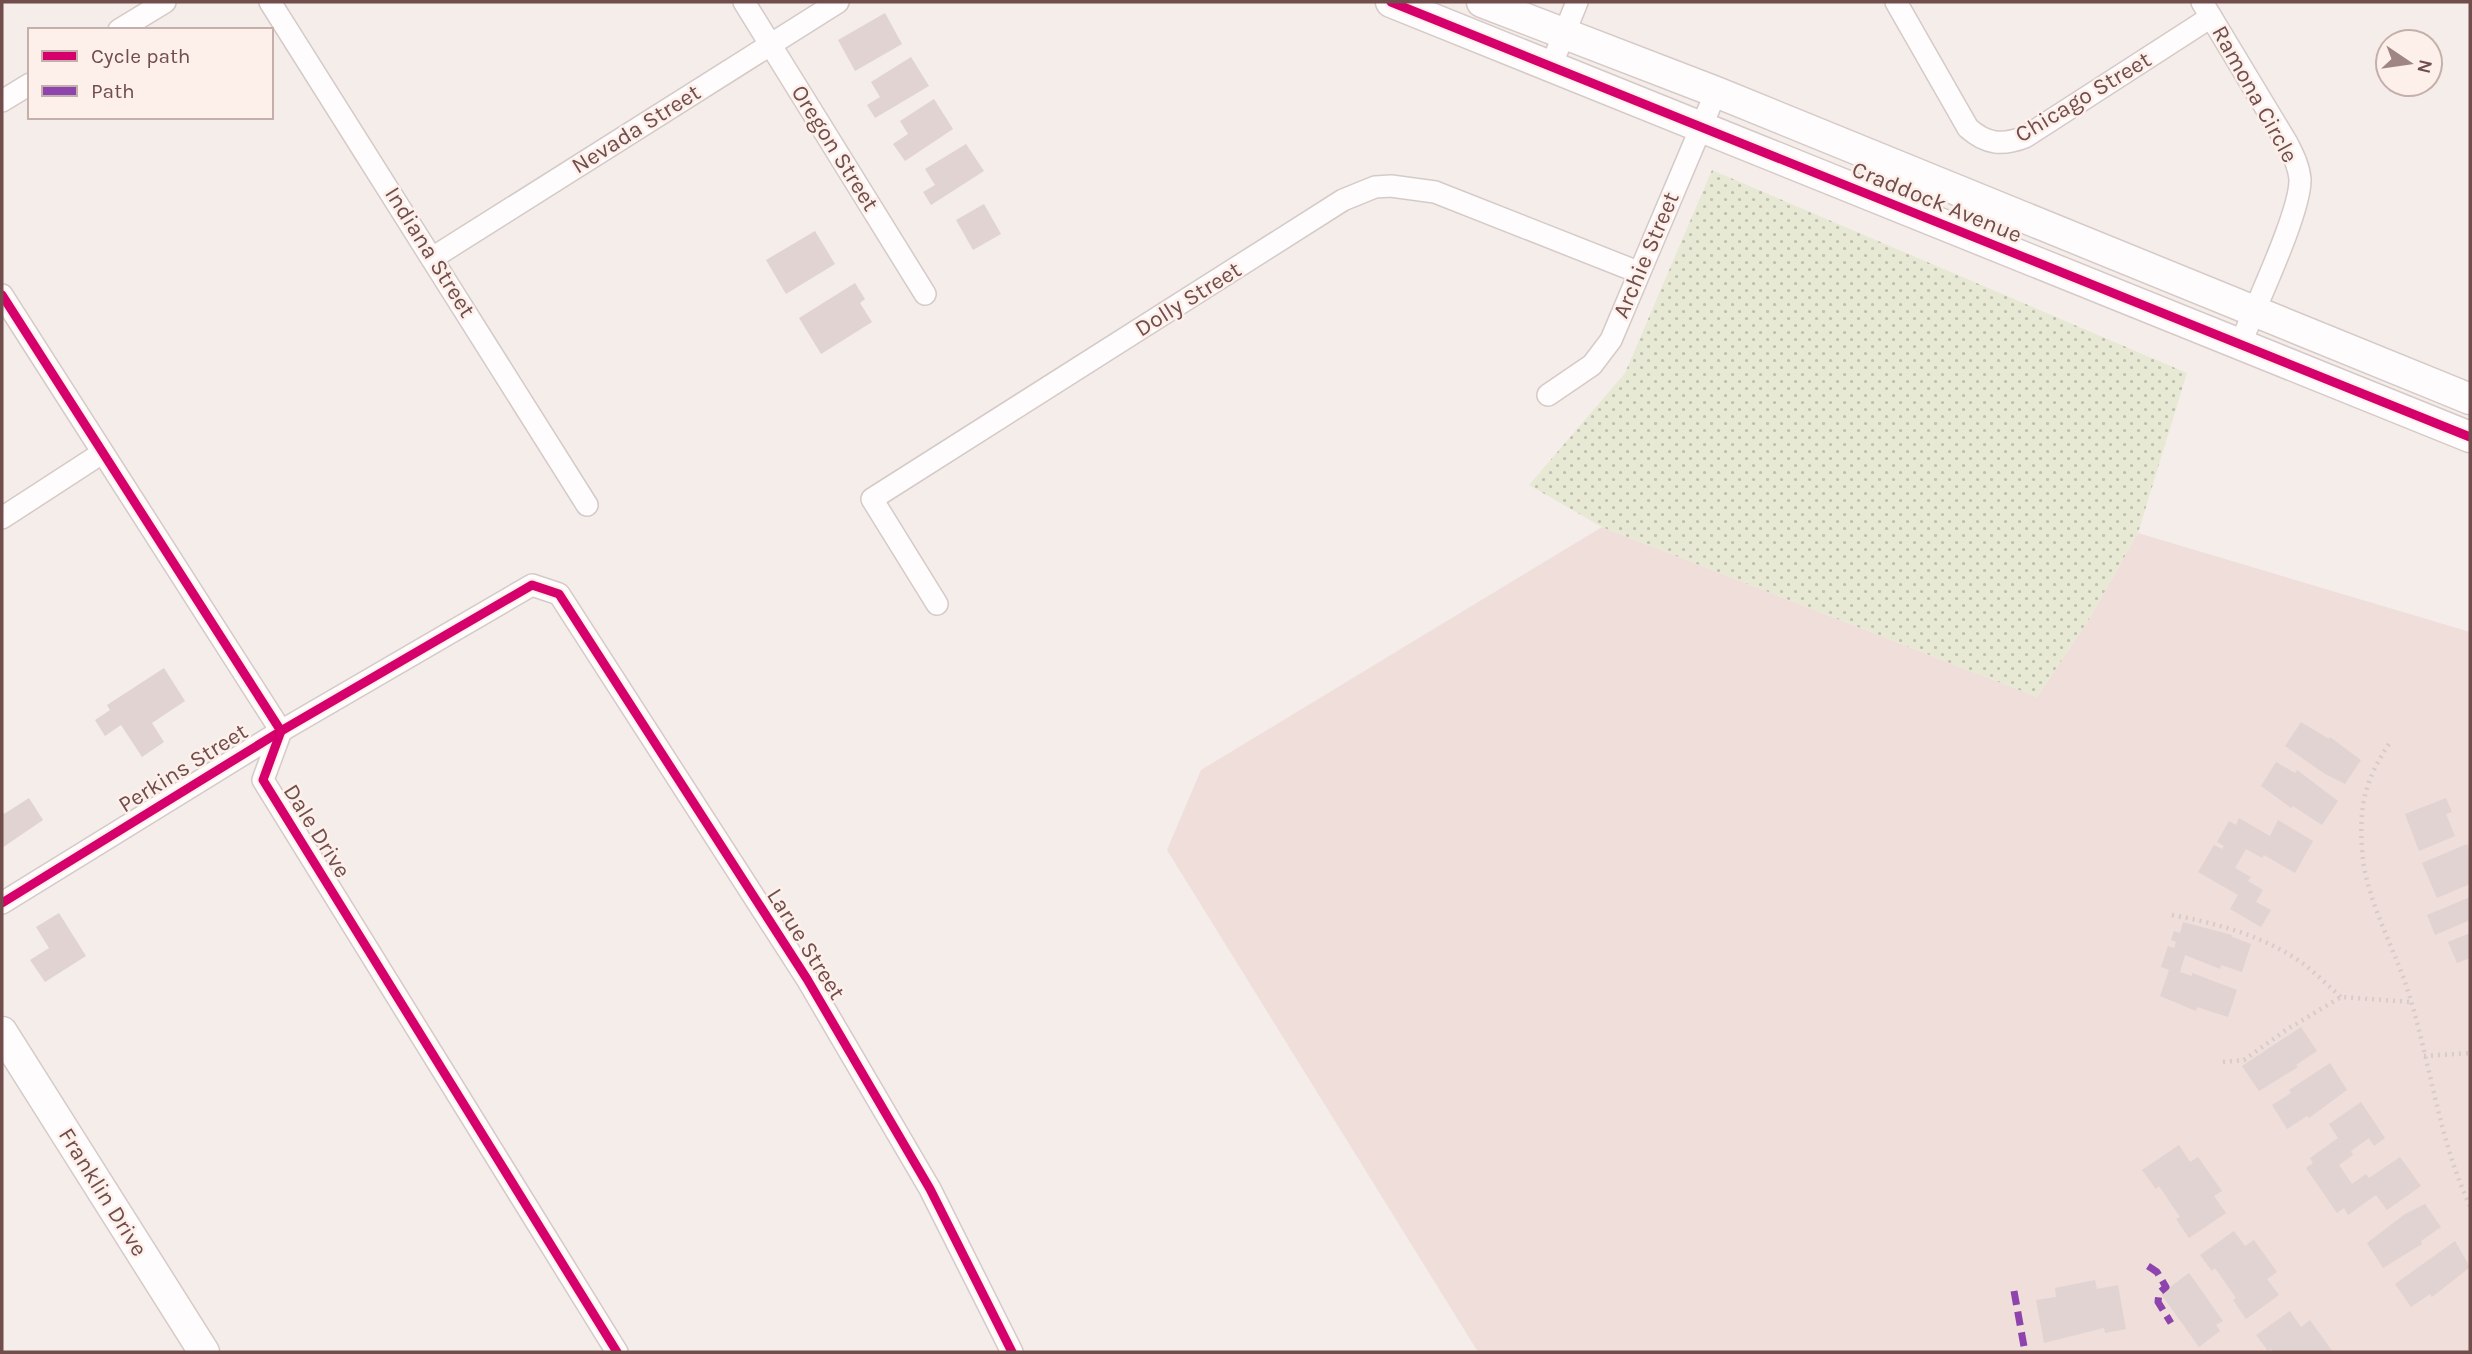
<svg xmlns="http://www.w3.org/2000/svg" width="2472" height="1354" font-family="Karla,sans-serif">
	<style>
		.residential { fill: #efdeda }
		.grass { fill: url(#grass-dots) }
		.building { fill: #e1d3d1 }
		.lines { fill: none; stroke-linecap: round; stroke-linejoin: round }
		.street-casing { stroke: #d5cac8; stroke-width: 24 }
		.secondary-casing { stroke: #d6cac8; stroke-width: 33 }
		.path { stroke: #d6cccb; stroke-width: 4.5; stroke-dasharray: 2 5; stroke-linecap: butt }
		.street { stroke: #fefcfc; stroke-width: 21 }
		.secondary { stroke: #fefcfc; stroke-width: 30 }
		.quiet { stroke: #8e44ad; stroke-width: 7; stroke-dasharray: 14 7; stroke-linecap: butt }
		.cycleway-casing { stroke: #fdf0ea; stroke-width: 13 }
		.cycleway { stroke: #d6006c; stroke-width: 9 }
		.labels { text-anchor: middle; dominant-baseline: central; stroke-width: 5; stroke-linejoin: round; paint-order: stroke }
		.street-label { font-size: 23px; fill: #714d4c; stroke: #fdf0ea }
	</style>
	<defs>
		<pattern id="grass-dots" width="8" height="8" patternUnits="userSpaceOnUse" patternTransform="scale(1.75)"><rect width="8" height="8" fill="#e8e9d5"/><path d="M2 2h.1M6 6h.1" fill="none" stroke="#c0bfaf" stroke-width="1.8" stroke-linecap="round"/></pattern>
	</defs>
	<rect width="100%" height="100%" fill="#f5edea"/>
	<path class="residential" d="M1602,527l435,170 52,-78 49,-86 332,99v720h-992l-311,-502 34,-80z"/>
	<path class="grass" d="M1712,170l475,203 -49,160 -49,86 -52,78 -435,-170 -73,-42 96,-112z"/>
	<g class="building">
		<path d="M885,13l17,31 -47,27 -17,-31z"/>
		<path d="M911,57l18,29 -54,32 -8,-13 13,-8 -9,-15z"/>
		<path d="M934,99l19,30 -48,32 -12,-17 15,-10 -8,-13z"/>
		<path d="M966,144l18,27 -53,34 -8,-13 12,-7 -10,-16z"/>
		<path d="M984,204l17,30 -28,16 -17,-30z"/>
		<path d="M815,231l20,33 -49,30 -20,-34z"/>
		<path d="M855,283l10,16 -5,4 12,19 -51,32 -22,-36z"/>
		<path d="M164,668l21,33 -33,22 12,19 -22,15 -21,-32 -16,11 -10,-16 15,-10 -3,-5z"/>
		<path d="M2301,722l28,17 1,-2 31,23 -16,24 -20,-10 -40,-28z"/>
		<path d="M2276,762l19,11 2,-3 41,31 -16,24 -29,-19 -2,2 -30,-22z"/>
		<path d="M29,798l14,22 -41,28v-38l2,4z"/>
		<path d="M2446,798l6,14 -6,2 9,22 -36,15 -14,-37z"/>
		<path d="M2239,818l31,18 8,-16 35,21 -18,32 -31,-18 -2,3 -16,-9 -11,19 16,9 -3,4 15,9 -7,12 15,8 -10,17 -31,-18 8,-14 -40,-23 16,-27 8,4 2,-3 -7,-4 12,-21 7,4z"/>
		<path d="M2467,844l3,8v32l-33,14 -15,-35z"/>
		<path d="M2470,897v23l-35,15 -8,-20z"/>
		<path d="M59,913l27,43 -41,26 -15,-22 19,-12 -13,-21z"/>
		<path d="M2183,922l49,13v2l19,7 -9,28 -21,-7 -1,4 -35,-14 -5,17 12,4v-3l45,17 -9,27 -31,-10 -1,4 -36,-15 9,-26 -8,-3 7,-21 6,2 2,-6 -5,-2 3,-9 6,2z"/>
		<path d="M2470,933v25l-13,5 -9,-21z"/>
		<path d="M2301,1027l16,24 -21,14 2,2 -39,24 -17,-25z"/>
		<path d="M2330,1063l17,27 -38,28 -2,-2 -20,13 -15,-24 19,-12 -2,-3z"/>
		<path d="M2361,1102l24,36 -11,8 -5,-8 -18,13 2,4 -14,10 13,19 14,-10 3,4 31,-21 21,29 -34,24 -11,-15 -28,20 -4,-7 -7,5 -31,-45 7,-5 -3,-5 28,-20 -9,-14z"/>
		<path d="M2179,1145l11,17 8,-5 24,34 -8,5 12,17 -37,25 -13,-19 4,-2 -21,-31 -3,3 -14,-19z"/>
		<path d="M2425,1204l16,23 -20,14 1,3 -39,24 -16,-25 38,-29z"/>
		<path d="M2234,1231l11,15 9,-6 23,32 -10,7 12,16 -33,24 -13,-19 3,-2 -21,-30 -3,3 -12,-16z"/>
		<path d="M2455,1241l15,26 -38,30 -2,-3 -19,13 -16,-23z"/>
		<path d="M2189,1273l34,48 -7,4 4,6 -21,16 -38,-53z"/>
		<path d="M2095,1280l2,9 21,-4 8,44 -21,4 -1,-5 -60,15 -8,-43 20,-3 -1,-9z"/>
		<path d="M2290,1311l11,16 9,-7 23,32h-59l-3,-3 -3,2 -12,-16z"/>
	</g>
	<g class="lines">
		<g class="street-casing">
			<g id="street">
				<path d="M270,2l317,503"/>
				<path d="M744,2l181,292"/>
				<path d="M1896,2l72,126c18,16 34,18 57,9l186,-120"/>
				<path d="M2202,2l85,141c6,12 12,23 13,36 1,33 -46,130 -60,166"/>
				<path d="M119,30l46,-28"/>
				<path d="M1551,66l26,-64"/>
				<path d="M2,101l28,-17"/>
				<path d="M434,257l404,-255"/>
				<path d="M2,295l279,436 -18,49 354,572"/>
				<path d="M1548,395l44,-30 19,-25 105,-248"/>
				<path d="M2,518l100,-65"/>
				<path d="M937,604l-65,-105 471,-299 32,-13 16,-1 44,6 203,80"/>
				<path d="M2,903l279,-172 251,-146 27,9 248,385 123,210 82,163"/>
			</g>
		</g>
		<g class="secondary-casing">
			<g id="secondary">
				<path d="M1391,2l1079,435"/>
				<path d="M1482,2l234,90 754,307"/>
				<path d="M2,1032l202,320"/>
			</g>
		</g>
		<g class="path">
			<path d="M2389,744c-24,35 -30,63 -27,105 3,52 35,102 49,152 20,67 29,141 59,205"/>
			<path d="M2172,915c43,8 85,19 123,43 17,11 31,26 46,39"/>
			<path d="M2424,1056l46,-3"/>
			<path d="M2223,1062l21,-2 42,-30 55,-33 71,5"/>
		</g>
		<use href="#street" class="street"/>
		<use href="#secondary" class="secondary"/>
		<g class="quiet">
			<path d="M2148,1266l9,6 9,15 -7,6 -1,9 13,21"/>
			<path d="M2014,1291l11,61"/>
		</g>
		<g class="cycleway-casing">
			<g id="cycleway">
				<path d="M1391,2l1079,435"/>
				<path d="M2,295l279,436 -18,49 354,572"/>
				<path d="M2,903l279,-172 251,-146 27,9 248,385 123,210 82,163"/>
			</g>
		</g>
		<use href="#cycleway" class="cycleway"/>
	</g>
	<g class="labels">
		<g class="street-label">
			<text transform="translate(2255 94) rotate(61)">Ramona Circle</text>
			<text transform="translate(2083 97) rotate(-31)">Chicago Street</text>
			<text transform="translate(636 129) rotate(-32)">Nevada Street</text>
			<text transform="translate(835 148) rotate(58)">Oregon Street</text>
			<text transform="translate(1937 202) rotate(22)">Craddock Avenue</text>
			<text transform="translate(430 252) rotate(58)">Indiana Street</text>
			<text transform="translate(1646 255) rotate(-67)">Archie Street</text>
			<text transform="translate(1188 299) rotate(-32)">Dolly Street</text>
			<text transform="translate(183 768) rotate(-32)">Perkins Street</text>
			<text transform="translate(317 831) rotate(58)">Dale Drive</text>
			<text transform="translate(806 944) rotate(58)">Larue Street</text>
			<text transform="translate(103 1192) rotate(58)">Franklin Drive</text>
		</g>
	</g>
	<rect width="2472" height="1354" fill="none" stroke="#714d4c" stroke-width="7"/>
	<rect x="28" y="28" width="245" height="91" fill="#fdf0ea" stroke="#c5afab" stroke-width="2"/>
	<rect x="42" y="51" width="35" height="10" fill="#d6006c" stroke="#c5afab" stroke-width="2"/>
	<text x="91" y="63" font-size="21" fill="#714d4c">Cycle path</text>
	<rect x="42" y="86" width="35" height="10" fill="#8e44ad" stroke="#c5afab" stroke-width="2"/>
	<text x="91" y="98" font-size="21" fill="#714d4c">Path</text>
	<g transform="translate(2409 63) rotate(103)"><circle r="33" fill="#fdf0ea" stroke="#c5afab" stroke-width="2"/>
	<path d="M0-5L12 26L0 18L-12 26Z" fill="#9f8583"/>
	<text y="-10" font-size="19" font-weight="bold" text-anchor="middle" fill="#714d4c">N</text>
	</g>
</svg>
